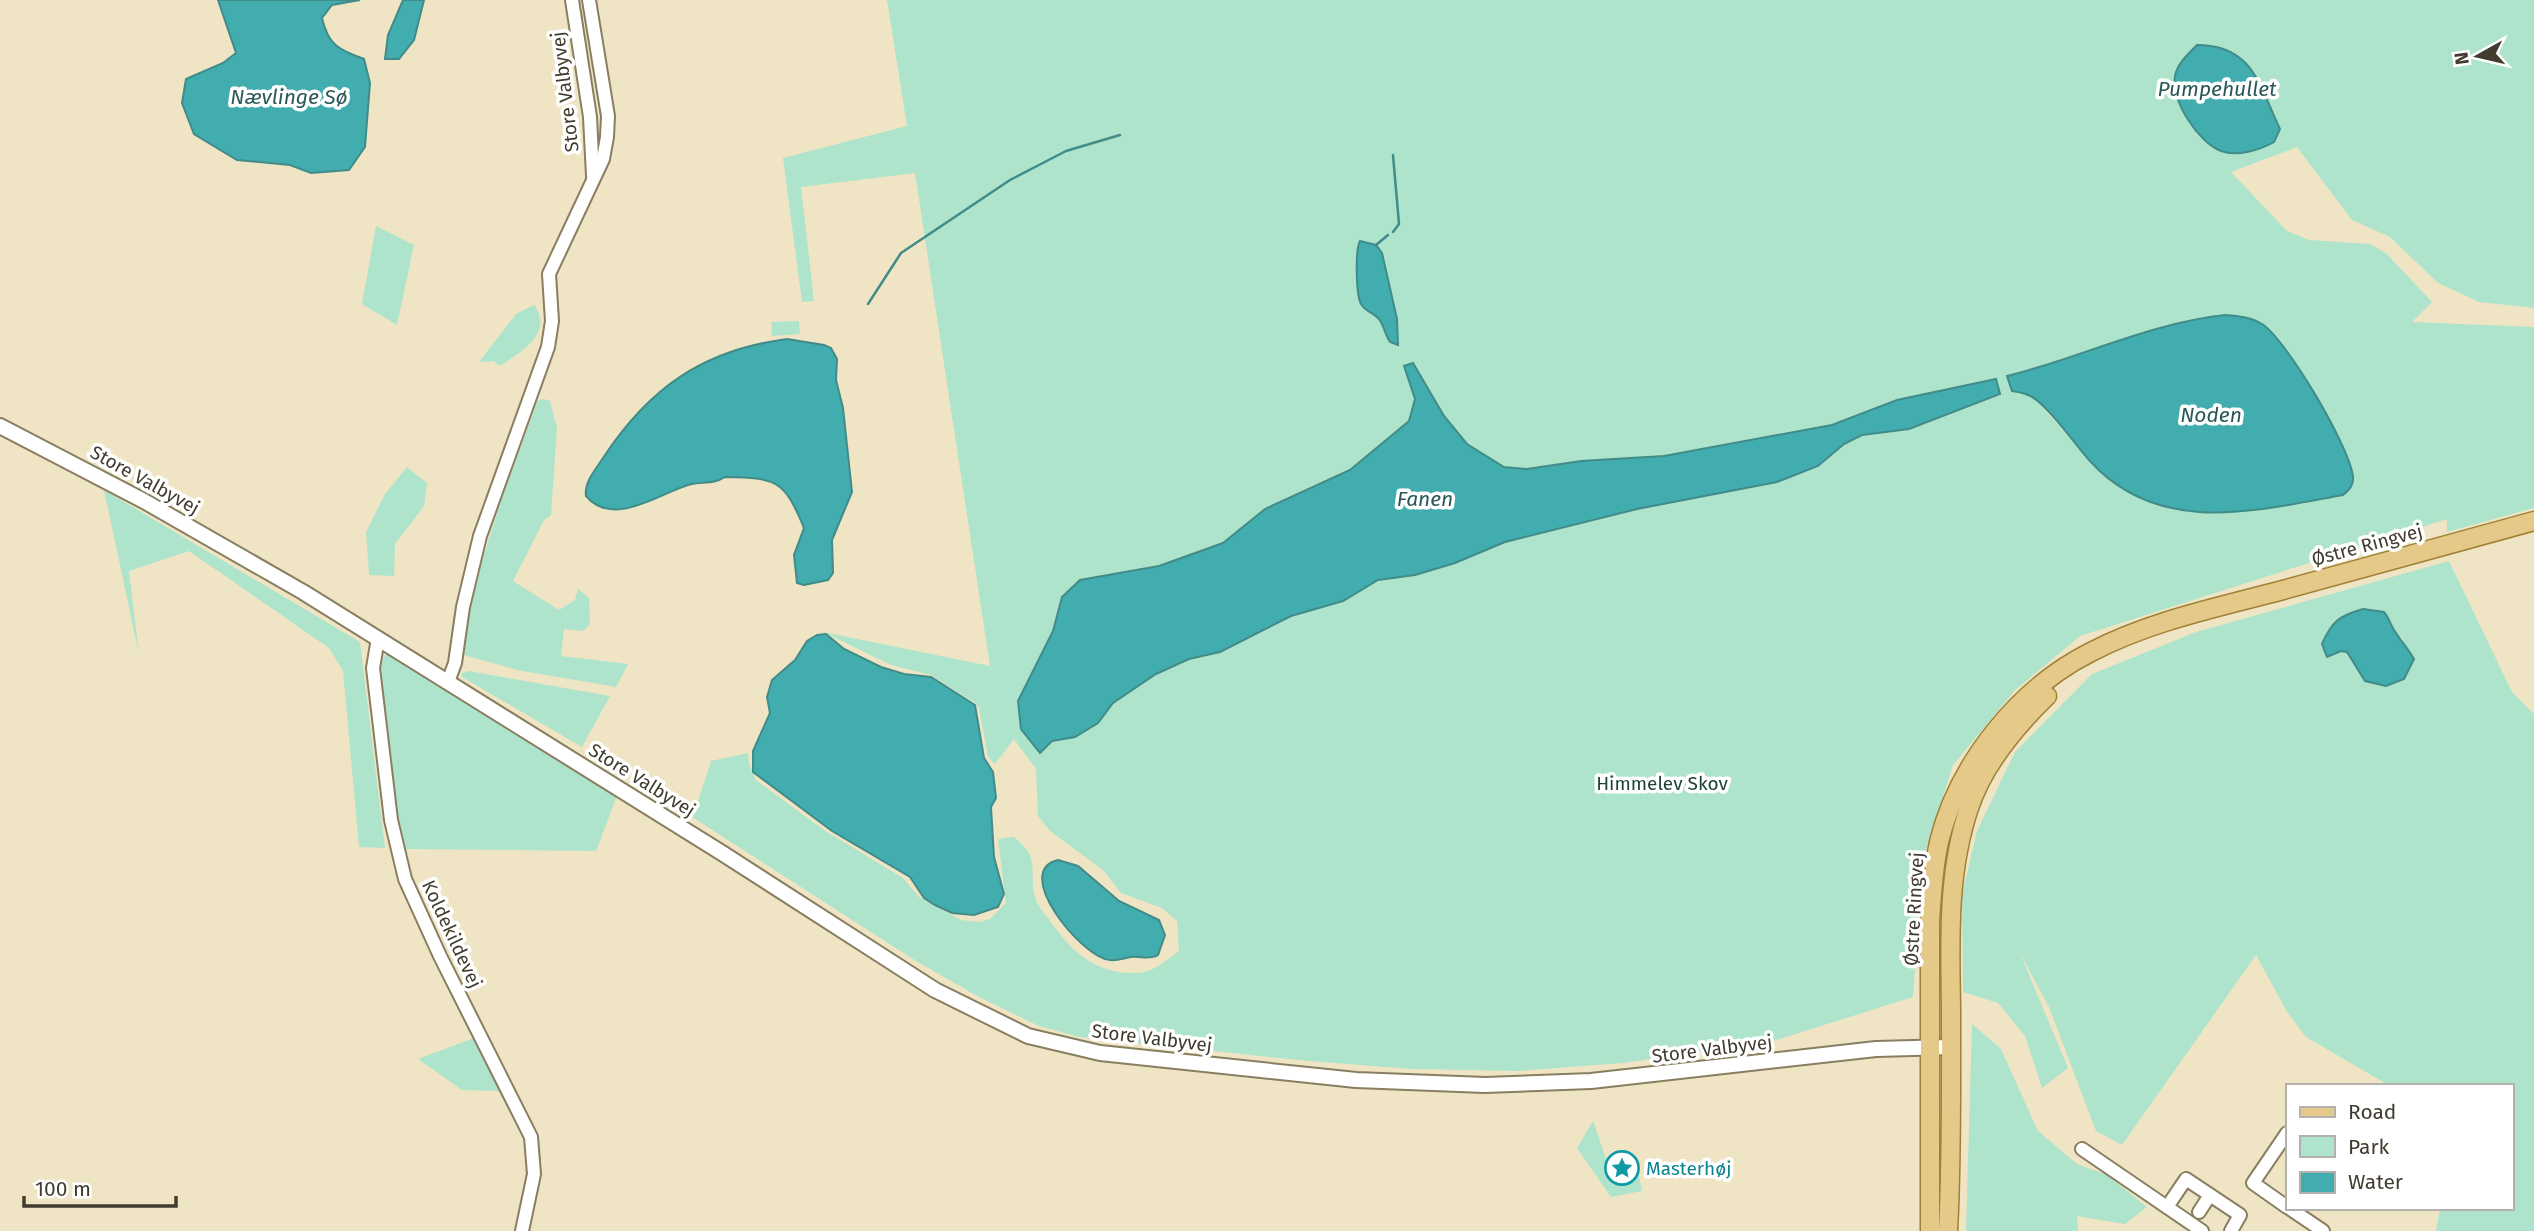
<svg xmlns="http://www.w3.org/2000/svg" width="2534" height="1231" font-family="'Fira Sans',sans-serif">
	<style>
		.green { fill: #aee4cb; fill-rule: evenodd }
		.water { fill: #42adaf; stroke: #418b88; stroke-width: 2 }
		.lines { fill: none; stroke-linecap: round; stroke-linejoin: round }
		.stream { stroke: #418b88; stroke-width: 2.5 }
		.minor-casing { stroke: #887e60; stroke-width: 16 }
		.tertiary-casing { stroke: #887e60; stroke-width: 18 }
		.primary-casing { stroke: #9f8035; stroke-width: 21 }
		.minor { stroke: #fff; stroke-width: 12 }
		.tertiary { stroke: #fff; stroke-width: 14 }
		.primary { stroke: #e4c988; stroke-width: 18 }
		.labels { text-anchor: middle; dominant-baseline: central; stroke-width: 7; stroke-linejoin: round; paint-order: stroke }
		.street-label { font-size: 19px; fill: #403c2e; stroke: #fff }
		.park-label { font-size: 19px; fill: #1e4233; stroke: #fff }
		.culture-label { font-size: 19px; fill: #0d838f; stroke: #fff; text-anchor: start }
		.water-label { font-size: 21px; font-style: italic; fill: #2a5859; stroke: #fff }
	</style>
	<rect width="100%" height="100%" fill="#efe5c4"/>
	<g class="green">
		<path d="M887,0h1647v308l-55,-6 -41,-19 -48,-46 -38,-17 -55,-73 -66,25 56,59 22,9 61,4 16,9 46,49 -20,20 122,5v181l-87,24v-13l-367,117 -65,54 -62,75 -32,100 -8,132 -143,45 -147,21 -105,8 -106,-2 -103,-8 -230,-24 -40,-11 -60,-29 -63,-36 -255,-164 2,-4 33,14 15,-46 37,-8 1,11 7,16 68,50 79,48 16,19 42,23 19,2 10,-3 16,-16 -8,-64 16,-2c29,23 13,34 22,63 2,6 8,13 12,18 22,32 46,56 88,55 16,0 31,-13 43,-22l-2,-30 -15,-13 -41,-15 -18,-23 -53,-39 -12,-15 -2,-47 -22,-30 -19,25 -7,-7 -9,-49 -4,-5 -44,-28 -40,-10 -68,-33 167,34 -75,-493 -114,14 13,114 -12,1 -19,-144 124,-32zM2196,318l-101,148 -62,-69 -26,-21zM1412,363l32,53 23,28 37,23 23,2 54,-8 83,-5 168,-31 65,-25 99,-21 3,15 -90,35 -47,6 -18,9 -26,22 -41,16 -140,27 -132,33 -50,21 -40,12 -37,5 -35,21 -52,15 -71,36 -31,7 -33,15 -43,29 -15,20 -23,14 -43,8 -11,-16 -3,-28 35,-70 9,-34 18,-17 79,-14 65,-23 41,-34 85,-39 59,-49 6,-22 -11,-33z"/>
		<path d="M376,226l38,19 -17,80 -35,-21z"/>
		<path d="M534,305c21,27 -14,49 -35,61l-5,-5 -15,1 37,-48z"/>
		<path d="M799,321l1,13 -28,2 -1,-14z"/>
		<path d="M544,399l6,2 7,27 -6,87 -7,5 -31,61 46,29 16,-10 3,-11 11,9 1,26 -7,7 -19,-2 -3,27 67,8 -12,23 -99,-17 -53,-15 5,-53 32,-101 37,-101z"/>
		<path d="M407,467l20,16 -3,23 -29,38 -1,32 -25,-1 -3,-43 19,-38z"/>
		<path d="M104,490l256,152 25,206 -26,-1 -16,-176 -14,-23 -140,-97 -60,20 10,83z"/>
		<path d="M2449,561l63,131 22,22v517h-98l4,-23h71v-122h-121l-84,-49 -19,-25 -31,-57 -134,190 -26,-14 -47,-124 -29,-54 48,115 -26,20 -17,-52 -27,-33 -35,-11 -1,-97 15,-64 38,-79 77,-78 104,-42zM2392,622l3,10 9,8 -39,41 -18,-29 -6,-1 -14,5z"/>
		<path d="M388,653l230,140 -22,58 -191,-2 -8,-26 -16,-155 2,-10z"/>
		<path d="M469,671l141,25 -28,51 -120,-70v-4z"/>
		<path d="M1972,1024l29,25 37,82 39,33 30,11 40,32 -22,17 -48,-8 1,15h-112z"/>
		<path d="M474,1038l27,53 -39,-1 -44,-31z"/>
		<path d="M1593,1121l13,38 29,-3 7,35 -31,6 -34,-49z"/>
	</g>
	<g class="water">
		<path d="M218,0h142l-28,5 -10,13c6,27 17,32 42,41l6,24 -5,64 -16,23 -38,3 -21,-8 -53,-5 -43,-26 -12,-31 4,-24 37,-16 13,-10z"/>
		<path d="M403,0h21l-10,40 -15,19h-14l3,-24z"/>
		<path d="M2197,45c56,0 62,40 83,84l-6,13c-14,8 -37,15 -53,9 -22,-8 -51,-51 -46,-75 2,-12 13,-22 22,-31z"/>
		<path d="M1360,241l16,4 6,8 15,66 1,26 -8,-3c-5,-7 -6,-18 -12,-24 -6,-6 -12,-6 -17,-14 -5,-9 -6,-54 -1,-63z"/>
		<path d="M2225,315c13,1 26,2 37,9 24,15 88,123 91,153 1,8 -4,13 -10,18 -88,16 -185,42 -254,-35 -13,-15 -42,-55 -57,-63 -6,-4 -14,-5 -20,-6l-5,-15c73,-18 143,-53 218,-61z"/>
		<path d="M787,339l37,6 7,3 6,11 -1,21 7,28 9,84 -20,48 1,33 -5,7 -24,5 -7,-2 -3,-28 10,-27c-20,-49 -28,-50 -79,-51 -12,8 -24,4 -37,8 -30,9 -75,43 -102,11 -2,-14 10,-27 17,-38 46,-70 100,-108 184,-119z"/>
		<path d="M1413,363l31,53 23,28 37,23 23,2 54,-8 83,-5 168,-31 65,-25 99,-21 4,15 -91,35 -47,6 -18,9 -26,22 -41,16 -140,27 -132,33 -50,21 -40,12 -37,5 -35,21 -52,15 -71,36 -31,7 -33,15 -43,29 -15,20 -23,14 -23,4 -12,12 -19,-24 -3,-28 35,-70 9,-34 18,-17 79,-14 64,-23 42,-34 85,-39 59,-49 6,-22 -11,-33z"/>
		<path d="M2363,609l21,3c6,7 7,15 12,21 6,9 12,16 18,26l-10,20 -18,7 -21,-5 -18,-29 -6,-1 -14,6 -5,-13c10,-23 17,-28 41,-35z"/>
		<path d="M826,634l18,15 37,18 23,7 27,3 44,28 9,53 9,14 3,26 -5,9 3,50 10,37 -6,13 -24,8 -22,-2 -17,-8 -11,-7 -14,-21 -78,-46 -79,-59v-21l17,-38 -3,-16 5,-17 23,-20 12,-19 10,-6z"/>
		<path d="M1058,860l20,6 41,35 40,19 6,15 -7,20c-8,5 -17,1 -27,2 -7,1 -14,4 -21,3 -29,-3 -99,-89 -52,-100z"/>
	</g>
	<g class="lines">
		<g class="stream">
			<path d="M1393,155l6,69 -6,8"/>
			<path d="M1376,245l12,-10"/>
			<path d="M868,304l33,-51 109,-73 56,-29 54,-16"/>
		</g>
		<g class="minor-casing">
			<g id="minor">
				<path d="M572,0l18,117 3,59"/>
				<path d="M378,638l-5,30 18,152 14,59 35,77 91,181 3,37 -12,57"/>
				<path d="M448,682l7,-19 8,-56 17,-71 68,-189 4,-26 -3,-47 54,-115 4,-22 1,-21 -19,-116"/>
				<path d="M2287,1133l-34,50 34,24"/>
				<path d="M2082,1149l120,82"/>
				<path d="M2167,1207l19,-28 54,36 -9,16"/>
				<path d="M2289,1208l34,23"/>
				<path d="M2199,1212l11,-17"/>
			</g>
		</g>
		<g class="tertiary-casing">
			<path id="tertiary" d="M0,426l144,75 159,91 419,261 213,137 93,46 72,17 256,27 129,5 106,-4 285,-32 75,-2"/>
		</g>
		<g class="primary-casing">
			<g id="primary">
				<path d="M1930,1231v-310c2,-26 3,-53 9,-79 19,-78 80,-154 152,-190 59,-31 128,-45 192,-62 83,-23 167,-46 251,-69"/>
				<path d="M1948,1231c4,-74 3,-149 3,-223 -1,-67 -4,-135 18,-200 14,-43 46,-81 78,-112"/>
			</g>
		</g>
		<use href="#minor" class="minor"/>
		<use href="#tertiary" class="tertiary"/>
		<use href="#primary" class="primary"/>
	</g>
	<defs>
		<g id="sight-ring" transform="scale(1.75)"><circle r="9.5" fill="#fff" stroke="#0f9aa8" stroke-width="1.5"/><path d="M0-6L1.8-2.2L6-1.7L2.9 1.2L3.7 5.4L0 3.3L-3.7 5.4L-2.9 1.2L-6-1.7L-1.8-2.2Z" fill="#0f9aa8"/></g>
	</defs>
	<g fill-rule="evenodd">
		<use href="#sight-ring" x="1622" y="1168"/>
	</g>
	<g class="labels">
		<g class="street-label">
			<text transform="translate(565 92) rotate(-97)">Store Valbyvej</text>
			<text transform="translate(145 480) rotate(29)">Store Valbyvej</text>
			<text transform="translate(2367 545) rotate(-15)">Østre Ringvej</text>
			<text transform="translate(642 780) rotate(32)">Store Valbyvej</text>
			<text transform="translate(1914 909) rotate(-87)">Østre Ringvej</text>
			<text transform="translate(452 934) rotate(65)">Koldekildevej</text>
			<text transform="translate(1152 1038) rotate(7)">Store Valbyvej</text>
			<text transform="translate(1712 1049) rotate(-7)">Store Valbyvej</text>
		</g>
		<g class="park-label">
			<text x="1662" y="783">Himmelev Skov</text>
		</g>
		<g class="culture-label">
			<text x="1646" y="1168">Masterhøj</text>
		</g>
		<g class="water-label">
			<text x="2217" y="89">Pumpehullet</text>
			<text x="289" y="97">Nævlinge Sø</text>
			<text x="2211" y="415">Noden</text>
			<text x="1425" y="499">Fanen</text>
		</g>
	</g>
	<rect x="2286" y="1084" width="228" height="126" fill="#ffffff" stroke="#b3b1ab" stroke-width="2"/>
	<rect x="2300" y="1107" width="35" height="10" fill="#e4c988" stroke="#b3b1ab" stroke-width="2"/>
	<text x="2348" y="1119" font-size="21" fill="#403c2e">Road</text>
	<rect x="2300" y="1136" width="35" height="21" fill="#aee4cb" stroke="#b3b1ab" stroke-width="2"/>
	<text x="2348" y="1154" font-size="21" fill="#403c2e">Park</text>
	<rect x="2300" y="1172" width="35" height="21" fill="#42adaf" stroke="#b3b1ab" stroke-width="2"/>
	<text x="2348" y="1189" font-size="21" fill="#403c2e">Water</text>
	<g transform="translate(2478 56) rotate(262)" stroke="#ffffff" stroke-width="5" paint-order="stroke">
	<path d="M0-5L12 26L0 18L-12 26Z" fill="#403c2e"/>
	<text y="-10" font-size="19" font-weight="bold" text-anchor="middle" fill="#403c2e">N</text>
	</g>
	<path d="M24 1196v10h152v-10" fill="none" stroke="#403c2e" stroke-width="3.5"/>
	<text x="35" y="1196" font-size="21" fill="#403c2e" stroke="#ffffff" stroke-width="5" paint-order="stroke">100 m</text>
</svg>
